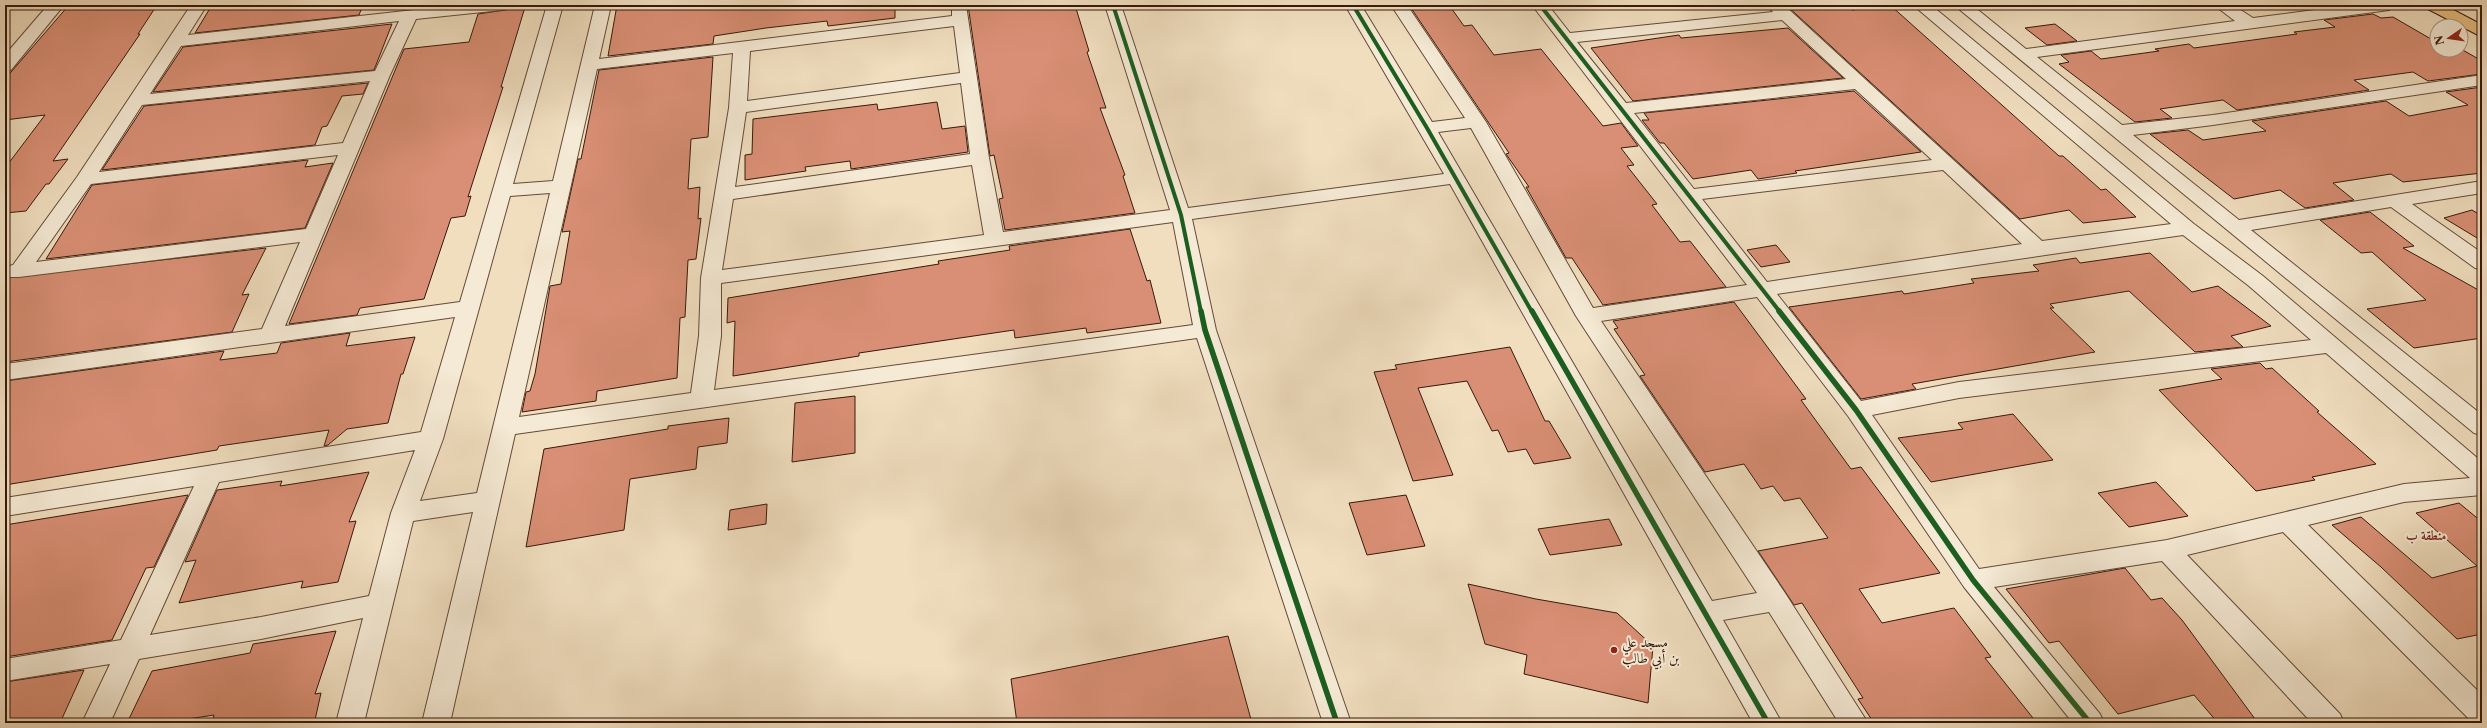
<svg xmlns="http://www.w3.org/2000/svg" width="2487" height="728" font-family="'Libre Caslon Text',Amiri,serif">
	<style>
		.building { fill: #d98f75; stroke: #37190b }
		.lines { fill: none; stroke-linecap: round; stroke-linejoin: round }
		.minor-casing { stroke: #654a38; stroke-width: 2 }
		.trunk-casing { stroke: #37190b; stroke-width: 2 }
		.minor { fill: #f5ead5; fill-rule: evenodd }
		.trunk { fill: #e8bf80; fill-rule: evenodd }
		.cycleway-far1-casing { stroke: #f5ead5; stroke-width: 6 }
		.cycleway-casing { stroke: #f5ead5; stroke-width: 8 }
		.cycleway-far1 { stroke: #1b5e20; stroke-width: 4 }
		.cycleway { stroke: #1b5e20; stroke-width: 5.5 }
		.poi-dot { fill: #8f2418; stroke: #f5ead5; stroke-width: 1.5 }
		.labels { text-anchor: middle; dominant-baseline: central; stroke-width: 4; stroke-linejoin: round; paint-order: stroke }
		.neighbourhood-label { font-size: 13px; font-weight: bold; fill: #7a1f14; stroke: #f5ead5 }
		.near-poi-label { font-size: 14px; fill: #37190b; stroke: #f5ead5; text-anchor: start }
	</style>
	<rect width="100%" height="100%" fill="#f0debf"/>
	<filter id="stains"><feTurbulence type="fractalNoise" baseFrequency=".005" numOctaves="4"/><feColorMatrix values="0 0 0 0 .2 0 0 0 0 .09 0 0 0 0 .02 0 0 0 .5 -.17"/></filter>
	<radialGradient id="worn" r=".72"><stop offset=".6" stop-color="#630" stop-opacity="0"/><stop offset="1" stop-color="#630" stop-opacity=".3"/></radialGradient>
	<g class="building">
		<path d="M69,5h88l-19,29h2l-87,127 15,-2 -19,25h-3l-20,27 -21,2v-45l40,-53 -40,5v-41z"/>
		<path d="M212,5h151l-4,10 -164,18z"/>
		<path d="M617,5h278v13l-67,8 -1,-5 -61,7 -52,8 -1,8 -105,12z"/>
		<path d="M968,5h107l14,46 -2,1 19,56h-6l25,67 -2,1 12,37 -130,17 -6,-31 4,-1 -9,-43 -4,1z"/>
		<path d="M1409,5h40l15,21 8,-1 22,30 47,-6 62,77 18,-3 17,23 -17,2 13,17 -7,1 30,38 -5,1 28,37 10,-1 36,46 -123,18 -31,-47h-6l-40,-71h3l-23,-33 3,-1z"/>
		<path d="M1786,5h51l4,3 8,-1 3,3 38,-5 169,151h4l38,34 5,-1 30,28 -53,6 -14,-13 -49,9z"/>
		<path d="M525,7l-24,80h2l-35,110 3,-1 -6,20 -14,2 -27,81 -64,9 -3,7 -68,9 115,-275 65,-7 9,-28z"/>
		<path d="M2373,14l8,4 12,-1 38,22 6,-1v12l24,-1 21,12v13l-54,7 -15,-9 -59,8 15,10 -132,20 -14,-10 -63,9 12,9 -37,4 -76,-58 10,-2 -8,-7 30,-4 10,8 58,-8 -4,-2 34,-5 5,4 103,-14 -3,-2 41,-5 -11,-7z"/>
		<path d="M392,24l-18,46 -221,22 30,-45z"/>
		<path d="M2055,24l22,17 -30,4 -22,-17z"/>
		<path d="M1788,28l55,50 -210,23 -42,-53 88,-13 2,3z"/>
		<path d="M713,57l-5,80 -17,2 -3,50 12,-2 -2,32 3,-1 -5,41 -8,1 -3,57 -5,1 -3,60 -80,13 -1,10 -74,11 4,-20 4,-1 5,-17 15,-88 11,-2 9,-53 -8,1 16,-73h3l18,-89z"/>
		<path d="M368,83l-5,11 -21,2 -15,30 -5,1 -7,18 -213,25 42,-64z"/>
		<path d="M2482,87v86l-79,9 -12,-8 -58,9 21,17 -49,8 -25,-18 -46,9 -84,-65 38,-4 15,10 63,-9 -14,-10 134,-20 23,15 59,-11 -22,-13z"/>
		<path d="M1854,91l67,61 -126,19 2,2 -39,6 -7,-9 -58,9 -29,-36h-4l-18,-23h7l-5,-7z"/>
		<path d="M937,102l5,27 23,-3 3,26 -117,17 -1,-8 -45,6 1,4 -61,9v-25l7,-1 1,-35 124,-15 1,6z"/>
		<path d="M308,160l-3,7 28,-4 -28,65 -259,31 46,-74z"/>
		<path d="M2472,210l10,6v25l-38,-23z"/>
		<path d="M2370,212l44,34 -11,2 79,44v46l-68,10 -47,-39 59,-9 -54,-48 -11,1 -41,-33z"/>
		<path d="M1130,229l17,52 3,-1 11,43 -74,10 -1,-5 -71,10 -1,-8 -155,23v3l-126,20 2,-55 -8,2 1,-25 211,-34 -1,-3 72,-11 -1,-4z"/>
		<path d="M1776,245l14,17 -29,5 -14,-17z"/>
		<path d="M266,248l-24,47 7,-1 -17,38 -227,30v-84z"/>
		<path d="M2150,253l42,39 26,-6 53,40 -40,10 12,11 -48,5 -66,-61 -79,13 4,4h-4l45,44 -183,32 4,5 -55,10 -72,-92 113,-16 2,3 70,-11 -3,-4 68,-8 -6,-6 43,-7 4,5z"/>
		<path d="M1734,302l72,97 -5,1 50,69 10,-2 79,106 -81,16 23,34 72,-15 37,49 -6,1 52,65h-163l-16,-24 5,-1 -61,-95 -8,2 -36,-54 70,-13 -28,-40 -16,3 -11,-15 -12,3 -17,-25 -39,8 -65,-96 5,-1 -31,-46 4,-1 -5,-7z"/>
		<path d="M350,333l-4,13 69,-9 -12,37h-2l-13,49 -41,6 -19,16 -4,1 5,-16 -110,16 -2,4 -212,35v-104l219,-30 -4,9 57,-7 4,-10z"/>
		<path d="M1510,347l35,74h4l22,37 -37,6 -8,-15 -18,3 -10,-22 -6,1 -25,-50 -49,7 35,87 -40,6 -39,-109 23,-3 -2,-4z"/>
		<path d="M2260,363l6,6 6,-1 47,43 -2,1 59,52 -64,13 3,3 -59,11 -97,-101 63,-11 -11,-10z"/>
		<path d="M855,396v57l-63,9 3,-59z"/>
		<path d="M2013,414l40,46 -122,22 -33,-44 65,-9 -5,-6z"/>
		<path d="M729,418l-2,25 -29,4 -2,22 -66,10 -6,51 -98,17 18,-98 124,-20v-3z"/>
		<path d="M369,472l-20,50 7,-1 -18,61 -37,6 2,-7 -124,22 17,-43 -11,2 32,-72 65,-9 -2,5z"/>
		<path d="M2156,482l32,34 -59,11 -31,-34z"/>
		<path d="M188,495l-34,72 -8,1 -34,72 -107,17v-132z"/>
		<path d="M1406,495l19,51 -58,9 -18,-52z"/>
		<path d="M2459,503l23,19v112l-25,5 -76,-72 -49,-42 29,-8 71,61 45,-12 -61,-53z"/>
		<path d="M767,504l-1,20 -38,6 2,-20z"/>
		<path d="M1609,519l13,26 -72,10 -12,-26z"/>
		<path d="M2125,568l26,32 11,-2 20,22 76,103h-40l-24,-28 -76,19 -59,-73 -10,2 -43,-54z"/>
		<path d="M1468,584l68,15 81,14 36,33 -5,57 -124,-29 3,-19 -42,-11z"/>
		<path d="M336,631l-21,63 6,-1 -6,27 -15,3h-88l2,-8 -52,8h-35l25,-52 98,-18 3,-9z"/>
		<path d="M1228,636l24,87h-235l-6,-44z"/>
		<path d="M84,670l-24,53h-55v-41z"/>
	</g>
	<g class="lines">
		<g class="minor-casing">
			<g id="minor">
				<path d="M48,5h16l-53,65 -6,1v-16z"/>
				<path d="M191,5h16l-19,30 271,-30h51l-8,5 -86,9 -26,56 -105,251 175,-24 87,-297h16l-50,179 40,-3 42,-176h16l-12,54 353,-43v-11h14l23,153 14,74 167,-22 -65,-205h16l67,203 256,-34 -99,-169h16l71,117 33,-4 -74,-113h16l79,117 107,186 154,-23 -215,-280h16l22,28 203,-21 -6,-7h17l258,236 129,-17 -258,-219h18l263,219 69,52 219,186v33l-78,7 -96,23 174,170v28l-10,-1 -189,-190 -96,23 153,159 4,9h-32l-150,-162 -168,26 106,127 4,9h-31l-109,-136 -116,-171 -91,-119 -156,24 184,272 83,130h-29l-70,-111 -46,8 59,103h-29l-303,-539 -258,35 24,111 135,393h-28l-126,-385 -682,96 -65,289h-28l51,-211 -60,9 -49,202h-28l27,-105 -102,21 -122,20 -29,64h-28l28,-59 -105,17v-22l116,-19 73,-154 -189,30v-18l416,-66 34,-115 -450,63v-16l257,-35 38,-87 -281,35h-14v-10l8,-2 64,-88zM1782,20l64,59 -220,24 -49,-61zM399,21l-24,50 -225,23 31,-48zM954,26l6,47 -213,28 3,-50zM733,53l-4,55 -28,170 -2,58 -8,57 -172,24 78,-348zM370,81l-27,62 -244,29 43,-67zM961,83l9,71 -235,33 11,-75zM1855,89l77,71 -238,29 -60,-76zM1471,128l105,188 181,277 -45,8 -274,-469zM338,155l-32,74 -270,33 55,-78zM972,165l12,70 -262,35 11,-71zM1943,170l79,74 -255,38 -65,-83zM550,193l-73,300 -57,8 23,-62 67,-243zM1173,222l20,103 -479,65 7,-54v-53zM2183,235l66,51 62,54 -352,42 -98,19 -84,-107zM2326,353l144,125 -66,6 -237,56 -188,29 -107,-154 87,-17zM415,450l-24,63 -22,83 -108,21 -111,18 69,-153z"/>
				<path d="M1954,5h18l54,44 209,-28 -21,-16h19l20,13 100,-13h44l-8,5 -352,47 85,68 91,-10 269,-40v10l-269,40 -80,10 106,85 243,-39v12l-70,11 70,49v16l-7,-1 -84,-61 -140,23 231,185v20l-8,-2z"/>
			</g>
		</g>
		<g class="trunk-casing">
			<path id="trunk" d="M2424,5h20l38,20v12l-56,-29z"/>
		</g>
		<use href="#minor" class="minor"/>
		<use href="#trunk" class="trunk"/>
		<g class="cycleway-far1-casing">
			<g id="cycleway-far1">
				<path d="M1113,5l68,210 20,97"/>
				<path d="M1353,5l74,123 105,184"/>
				<path d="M1540,5l240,307"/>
			</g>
		</g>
		<g class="cycleway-casing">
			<g id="cycleway">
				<path d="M1201,311l4,19 132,393"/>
				<path d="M1532,311l236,412"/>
				<path d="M1779,311l77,99 117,170 117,143"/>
			</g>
		</g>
		<use href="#cycleway-far1" class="cycleway-far1"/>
		<use href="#cycleway" class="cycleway"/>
	</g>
	<circle class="poi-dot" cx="1614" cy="650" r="4"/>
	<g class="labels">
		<g class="neighbourhood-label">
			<text x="2426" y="535">منطقة ب</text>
		</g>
		<g class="near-poi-label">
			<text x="1622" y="642">مسجد علي<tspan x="1622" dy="16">بن أبي طالب</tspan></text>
		</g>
	</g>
	<rect width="2487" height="728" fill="none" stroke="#f0debf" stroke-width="20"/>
	<rect x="6" y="6" width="2475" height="716" fill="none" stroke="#37190b" stroke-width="2"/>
	<rect x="10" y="10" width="2467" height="708" fill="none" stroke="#37190b"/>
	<g transform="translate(2449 38) rotate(257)"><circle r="19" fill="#f5ead5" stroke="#a99684"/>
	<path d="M0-3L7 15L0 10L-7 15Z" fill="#8f2418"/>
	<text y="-6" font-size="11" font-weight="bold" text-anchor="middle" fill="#37190b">N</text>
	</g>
	<rect width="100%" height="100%" filter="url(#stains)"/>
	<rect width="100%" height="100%" fill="url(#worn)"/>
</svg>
